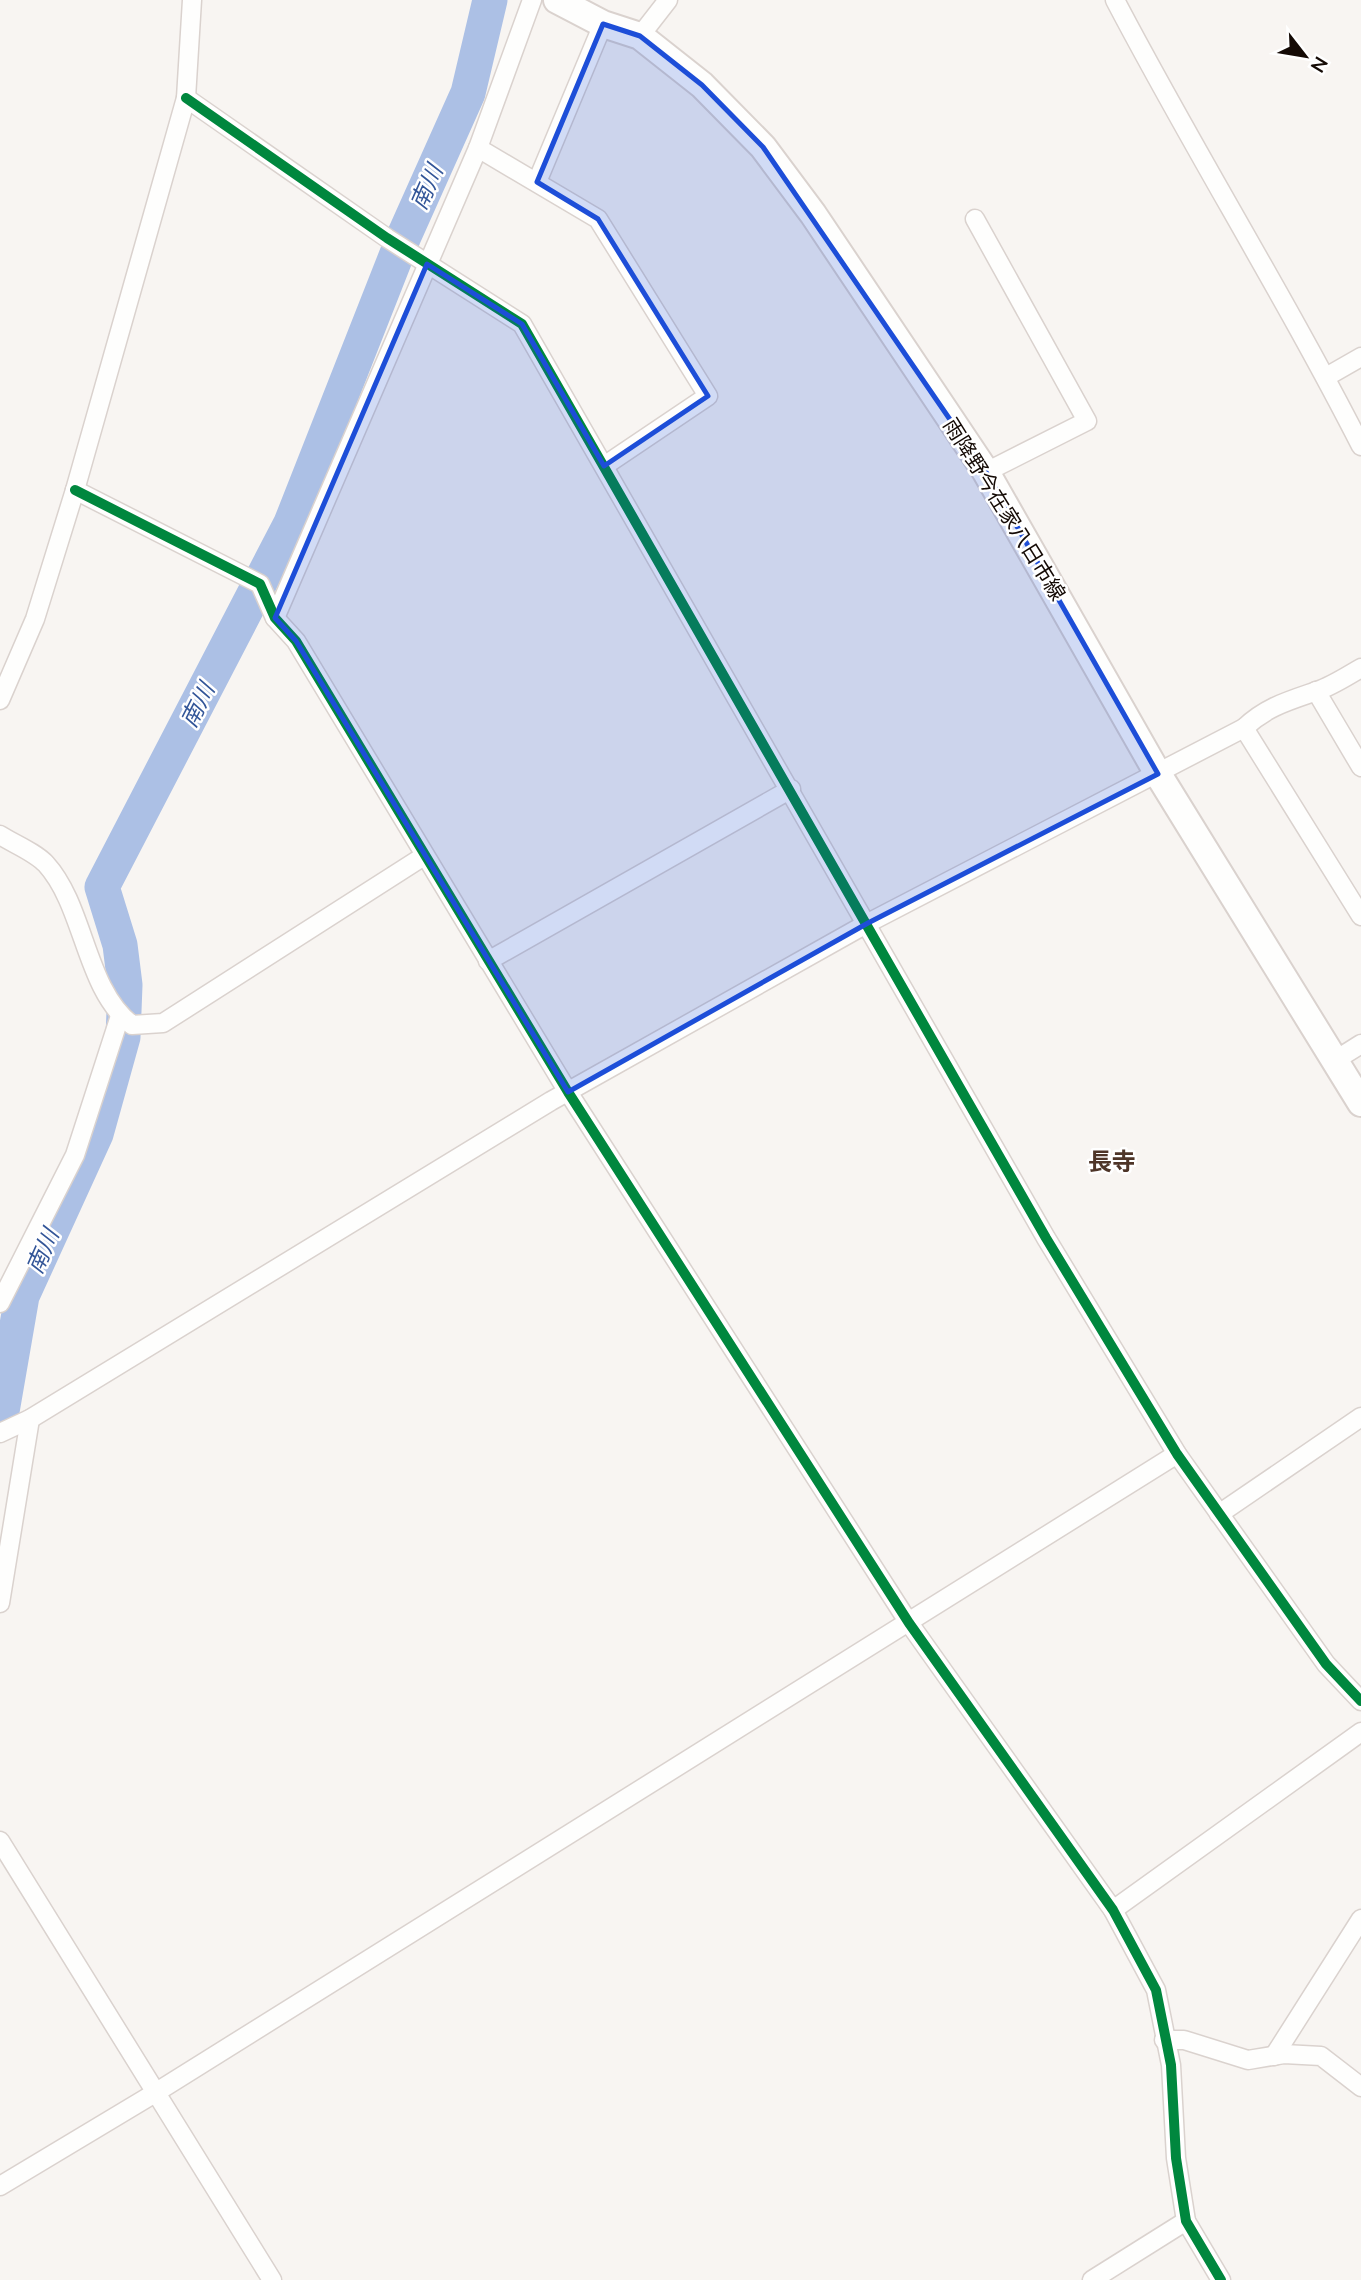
<svg xmlns="http://www.w3.org/2000/svg" width="1361" height="2280" font-family="Mulish,'Noto Sans JP',sans-serif">
	<style>
		.lines { fill: none; stroke-linecap: round; stroke-linejoin: round }
		.stream { stroke: #acc0e5; stroke-width: 6 }
		.river { stroke: #acc0e5; stroke-width: 35 }
		.street-casing { stroke: #dad2ce; stroke-width: 21 }
		.secondary-casing { stroke: #dad2ce; stroke-width: 30 }
		.street { stroke: #fefefd; stroke-width: 18 }
		.secondary { stroke: #fefefd; stroke-width: 26 }
		.cycleway-casing { stroke: #fff; stroke-width: 15 }
		.cycleway { stroke: #00873e; stroke-width: 10 }
		.marked { fill: #1d4ed8; fill-opacity: 0.2; stroke: #1d4ed8; stroke-width: 5; stroke-linejoin: round }
		.labels { text-anchor: middle; dominant-baseline: central; stroke-width: 5; stroke-linejoin: round; paint-order: stroke }
		.street-label { font-size: 21px; fill: #140a05; stroke: #fff }
		.water-label { font-size: 23px; font-style: italic; fill: #325598; stroke: #fff }
		.quarter-label { font-size: 24px; font-weight: bold; fill: #4e3528; stroke: #fff }
	</style>
	<rect width="100%" height="100%" fill="#f8f5f2"/>
	<g class="lines">
		<path class="stream" d="M0,1334l22,-38"/>
		<path class="river" d="M0,1423l22,-127 74,-162 27,-97 2,-52 -5,-40 -18,-58 189,-364 113,-287 64,-143 22,-93"/>
		<g class="street-casing">
			<g id="street">
				<path d="M1115,0c79,151 169,295 246,446"/>
				<path d="M640,36l28,-36"/>
				<path d="M186,98l201,140 135,86 524,914 131,216 149,210 35,37"/>
				<path d="M478,148l120,71 110,177 -104,70"/>
				<path d="M537,182l66,-158"/>
				<path d="M975,219l112,202 -101,51"/>
				<path d="M1326,377l35,-20"/>
				<path d="M75,490l185,94 15,34 21,23 272,451 341,531 204,287 43,80 15,75 5,93 10,63 35,59"/>
				<path d="M275,618l203,-470 54,-148"/>
				<path d="M1316,691l45,76"/>
				<path d="M0,700l35,-81 40,-129 111,-392 6,-98"/>
				<path d="M1244,728l117,188"/>
				<path d="M0,835c14,9 35,17 46,29 39,43 39,125 86,161l31,-2 261,-167"/>
				<path d="M488,961l303,-172"/>
				<path d="M1334,1061l27,-17"/>
				<path d="M0,1303l75,-148 45,-139"/>
				<path d="M0,1433l30,-14 521,-318 317,-178 376,-195c22,-21 44,-27 73,-37 15,-5 30,-15 44,-23"/>
				<path d="M1219,1514l142,-97"/>
				<path d="M0,1603l30,-184"/>
				<path d="M0,1841l272,439"/>
				<path d="M1113,1910l248,-178"/>
				<path d="M1164,2040h20l64,20 36,-6 37,2 40,31"/>
				<path d="M1274,2056l87,-137"/>
				<path d="M0,2186l155,-93 1022,-639"/>
				<path d="M1092,2280l94,-59"/>
			</g>
		</g>
		<g class="secondary-casing">
			<path id="secondary" d="M557,0l46,24 37,12 62,49 61,62 50,67 173,258 172,302 203,329"/>
		</g>
		<use href="#street" class="street"/>
		<use href="#secondary" class="secondary"/>
		<g class="cycleway-casing">
			<g id="cycleway">
				<path d="M186,98l201,140 135,86 524,914 131,216 149,210 35,37"/>
				<path d="M75,490l185,94 15,34 21,23 272,451 341,531 204,287 43,80 15,75 5,93 10,63 35,59"/>
			</g>
		</g>
		<use href="#cycleway" class="cycleway"/>
	</g>
	<path class="marked" d="M603,24l37,12 62,49 61,62 223,325 172,302 -290,149 -300,169 -272,-451 -21,-23 152,-354 95,60 82,142 104,-70 -110,-177 -61,-37z"/>
	<g class="labels">
		<g class="street-label">
			<text transform="translate(1005 509) rotate(58)">雨降野今在家八日市線</text>
		</g>
		<g class="water-label">
			<text transform="translate(426 187) rotate(-66)">南川</text>
			<text transform="translate(197 705) rotate(-63)">南川</text>
			<text transform="translate(42 1251) rotate(-66)">南川</text>
		</g>
		<g class="quarter-label">
			<text x="1112" y="1161">長寺</text>
		</g>
	</g>
	<g transform="translate(1305 56) rotate(121)" stroke="#ffffff" stroke-width="5" paint-order="stroke">
	<path d="M0-5L12 26L0 18L-12 26Z" fill="#140a05"/>
	<text y="-10" font-size="19" font-weight="bold" text-anchor="middle" fill="#140a05">N</text>
	</g>
</svg>
